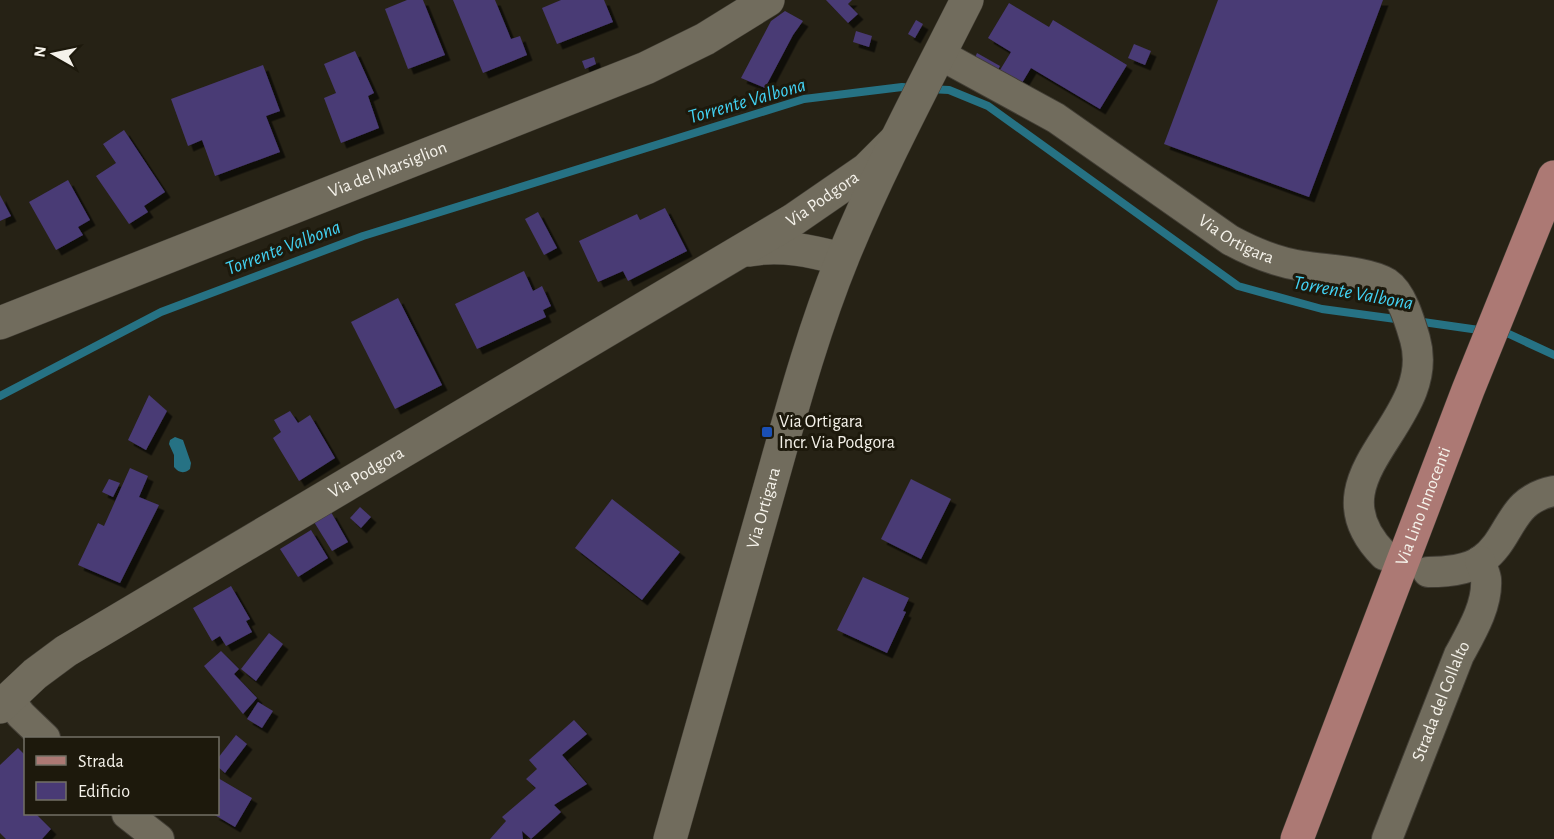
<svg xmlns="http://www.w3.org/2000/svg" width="1554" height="839" font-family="'Alegreya Sans',sans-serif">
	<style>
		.water { fill: #267284 }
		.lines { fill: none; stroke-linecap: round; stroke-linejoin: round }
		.stream { stroke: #267284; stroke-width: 8 }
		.building { fill: #493a75; filter: url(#shadow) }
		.street-casing { stroke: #423e35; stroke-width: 32 }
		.secondary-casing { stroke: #423e35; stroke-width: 34 }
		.primary-casing { stroke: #423e35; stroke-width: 34 }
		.street { stroke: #716c5d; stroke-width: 30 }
		.secondary { stroke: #716c5d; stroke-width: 33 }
		.primary { stroke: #ac7974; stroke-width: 33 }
		.transit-dot { fill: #1a4fb4; stroke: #1d190c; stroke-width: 2 }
		.labels { text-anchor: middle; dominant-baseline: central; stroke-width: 6; stroke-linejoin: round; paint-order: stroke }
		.street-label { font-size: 18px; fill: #f5f2ea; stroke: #1d190c }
		.poi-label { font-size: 18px; fill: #f5f2ea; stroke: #1d190c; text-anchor: start }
		.water-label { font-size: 20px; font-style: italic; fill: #42d2f3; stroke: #1d190c }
	</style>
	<defs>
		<filter id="shadow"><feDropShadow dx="5.5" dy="5.5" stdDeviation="0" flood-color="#0009"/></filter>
	</defs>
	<rect width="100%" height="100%" fill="#262215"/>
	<path class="water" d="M175,437l8,3 8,23 -1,6c-6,5 -11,4 -16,-2v-12l-5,-11 1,-4z"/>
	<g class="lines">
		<g class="stream">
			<path d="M929,89l20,1 39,16 250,180 84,23 81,11"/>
			<path d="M1416,321l70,10"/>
			<path d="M1499,333l10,1 45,21"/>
			<path d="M0,396l161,-84 202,-76 441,-137 98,-12 11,1"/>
		</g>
	</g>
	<g class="building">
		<path d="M407,0h16l22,55 -37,14 -23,-60z"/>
		<path d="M453,0h42l16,39 9,-3 7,19 -44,18z"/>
		<path d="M561,0h43l9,22 -56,22 -15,-36z"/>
		<path d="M826,0h26l-4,4 10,10 -10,9z"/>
		<path d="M1218,0h165l-74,197 -145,-53z"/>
		<path d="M1009,3l40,24 4,-7 74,45 -27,44 -69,-41 -9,15 -22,-13 11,-18 -23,-14z"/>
		<path d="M785,11l18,10 -10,14 -28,53 -24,-10 30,-57z"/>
		<path d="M916,20l7,4 -8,14 -7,-4z"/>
		<path d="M856,31l16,5 -3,11 -16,-5z"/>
		<path d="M1134,44l17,7 -6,14 -17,-7z"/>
		<path d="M355,51l19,42 -6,3 11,32 -38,15 -17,-45 12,-5 -12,-29z"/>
		<path d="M977,53l23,13 -4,8 -23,-12z"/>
		<path d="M594,57l2,7 -11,5 -3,-8z"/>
		<path d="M263,65l17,46 -14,5 14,36 -65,24 -13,-36 -14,6 -17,-47z"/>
		<path d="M124,130l41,62 -21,14 4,6 -19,12 -33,-48 20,-13 -13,-19z"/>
		<path d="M68,180l22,40 -12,7 5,8 -27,15 -27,-48z"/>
		<path d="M0,195l11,21 -11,5z"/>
		<path d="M665,208l22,43 -59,30 -5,-10 -25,11 -19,-41 58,-27 3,6z"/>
		<path d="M538,212l19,36 -13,7 -19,-36z"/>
		<path d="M524,271l9,20 9,-5 9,20 -8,4 3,7 -69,32 -22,-45z"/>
		<path d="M398,298l44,87 -47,24 -44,-87z"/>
		<path d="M149,395l18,16 -21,39 -18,-10z"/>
		<path d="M290,411l8,12 12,-8 25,43 -36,23 -26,-43 8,-6 -7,-12z"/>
		<path d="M130,468l18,8 -9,21 20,8 -39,78 -42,-18 20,-42 6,3z"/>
		<path d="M109,479l11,4 -7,14 -11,-5z"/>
		<path d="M911,479l40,20 -30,60 -40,-20z"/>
		<path d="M612,499l68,53 -38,48 -67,-52z"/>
		<path d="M360,507l11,10 -10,11 -11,-10z"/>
		<path d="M331,512l17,30 -16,9 -18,-29z"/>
		<path d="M311,530l17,28 -30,19 -18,-28z"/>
		<path d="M863,577l46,21 -6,13 3,1 -19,41 -50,-23z"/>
		<path d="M231,586l19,33 -4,2 6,11 -26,14 -6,-10 -8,5 -19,-33z"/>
		<path d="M269,633l14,11 -27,37 -15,-12z"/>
		<path d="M221,651l18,18 -5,5 23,24 -14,16 -39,-48z"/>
		<path d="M258,702l15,9 -11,17 -15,-9z"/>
		<path d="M574,720l13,14 -25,21 25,29 -33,21 7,7 -30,27 -9,-8 1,8h-33l16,-18 -4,-4 34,-29 -10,-9 11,-10 -8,-9z"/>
		<path d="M236,735l11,9 -22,29 -7,-6v-9z"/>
		<path d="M18,748l8,8v42l-2,3 2,2v11h10l15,15 -9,10h-36l-6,-6v-68z"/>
		<path d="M218,778l34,20 -17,29 -22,-13h5z"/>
	</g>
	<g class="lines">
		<g class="street-casing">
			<g id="street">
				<path id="s1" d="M939,54l117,64 174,122c22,12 46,22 72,26 22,4 66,5 85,17 15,10 23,39 28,56 24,85 -110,136 -31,216"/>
				<path d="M1428,572c16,0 41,-2 54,-12 31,-23 26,-60 72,-69"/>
				<path d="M8,698l13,17 24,23"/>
				<path d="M127,814l32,25"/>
				<path id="s2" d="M1387,839l72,-184c12,-22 29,-50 27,-76 -1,-6 -4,-12 -6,-18"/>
			</g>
		</g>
		<g class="secondary-casing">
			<g id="secondary">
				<path d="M749,250c32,-6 62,1 93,9"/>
				<path id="s3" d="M0,323l646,-255 59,-29 63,-39"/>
				<path id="s4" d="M0,707l35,-33 31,-23 727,-431 74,-51 28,-28"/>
				<path id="s5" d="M670,839c31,-110 63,-221 94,-331 24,-84 46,-170 79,-251 36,-88 81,-172 124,-257"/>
			</g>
		</g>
		<g class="primary-casing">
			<g id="primary">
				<path id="s6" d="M1297,839l171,-449 86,-213"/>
			</g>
		</g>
		<use href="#street" class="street"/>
		<use href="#secondary" class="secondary"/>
		<use href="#primary" class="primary"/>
	</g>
	<rect class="transit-dot" x="761" y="426" width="12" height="12" rx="3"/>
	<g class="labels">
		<g class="street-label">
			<text stroke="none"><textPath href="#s3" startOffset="417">Via del Marsiglion</textPath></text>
			<text stroke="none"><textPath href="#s4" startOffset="968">Via Podgora</textPath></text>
			<text stroke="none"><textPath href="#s1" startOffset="351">Via Ortigara</textPath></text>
			<text stroke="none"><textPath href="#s4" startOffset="436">Via Podgora</textPath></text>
			<text stroke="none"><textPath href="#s6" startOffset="356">Via Lino Innocenti</textPath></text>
			<text stroke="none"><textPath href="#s5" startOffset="344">Via Ortigara</textPath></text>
			<text stroke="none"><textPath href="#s2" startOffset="148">Strada del Collalto</textPath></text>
		</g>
		<g class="poi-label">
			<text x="779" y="422">Via Ortigara<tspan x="779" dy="21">Incr. Via Podgora</tspan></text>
		</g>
		<g class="water-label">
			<text transform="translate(747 101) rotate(-16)">Torrente Valbona</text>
			<text transform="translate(283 248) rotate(-21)">Torrente Valbona</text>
			<text transform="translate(1353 293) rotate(10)">Torrente Valbona</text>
		</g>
	</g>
	<rect x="24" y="737" width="195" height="78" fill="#1d190c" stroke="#737065" stroke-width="1.5"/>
	<rect x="36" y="756" width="30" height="9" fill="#ac7974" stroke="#737065" stroke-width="1.5"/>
	<text x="78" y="767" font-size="18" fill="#f5f2ea">Strada</text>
	<rect x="36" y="782" width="30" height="18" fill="#493a75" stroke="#737065" stroke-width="1.5"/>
	<text x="78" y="797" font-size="18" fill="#f5f2ea">Edificio</text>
	<g transform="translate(54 54) rotate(279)" stroke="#1d190c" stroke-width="4.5" paint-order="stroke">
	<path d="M0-4.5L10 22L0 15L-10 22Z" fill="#f5f2ea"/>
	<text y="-9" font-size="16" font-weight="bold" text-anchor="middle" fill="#f5f2ea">N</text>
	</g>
</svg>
